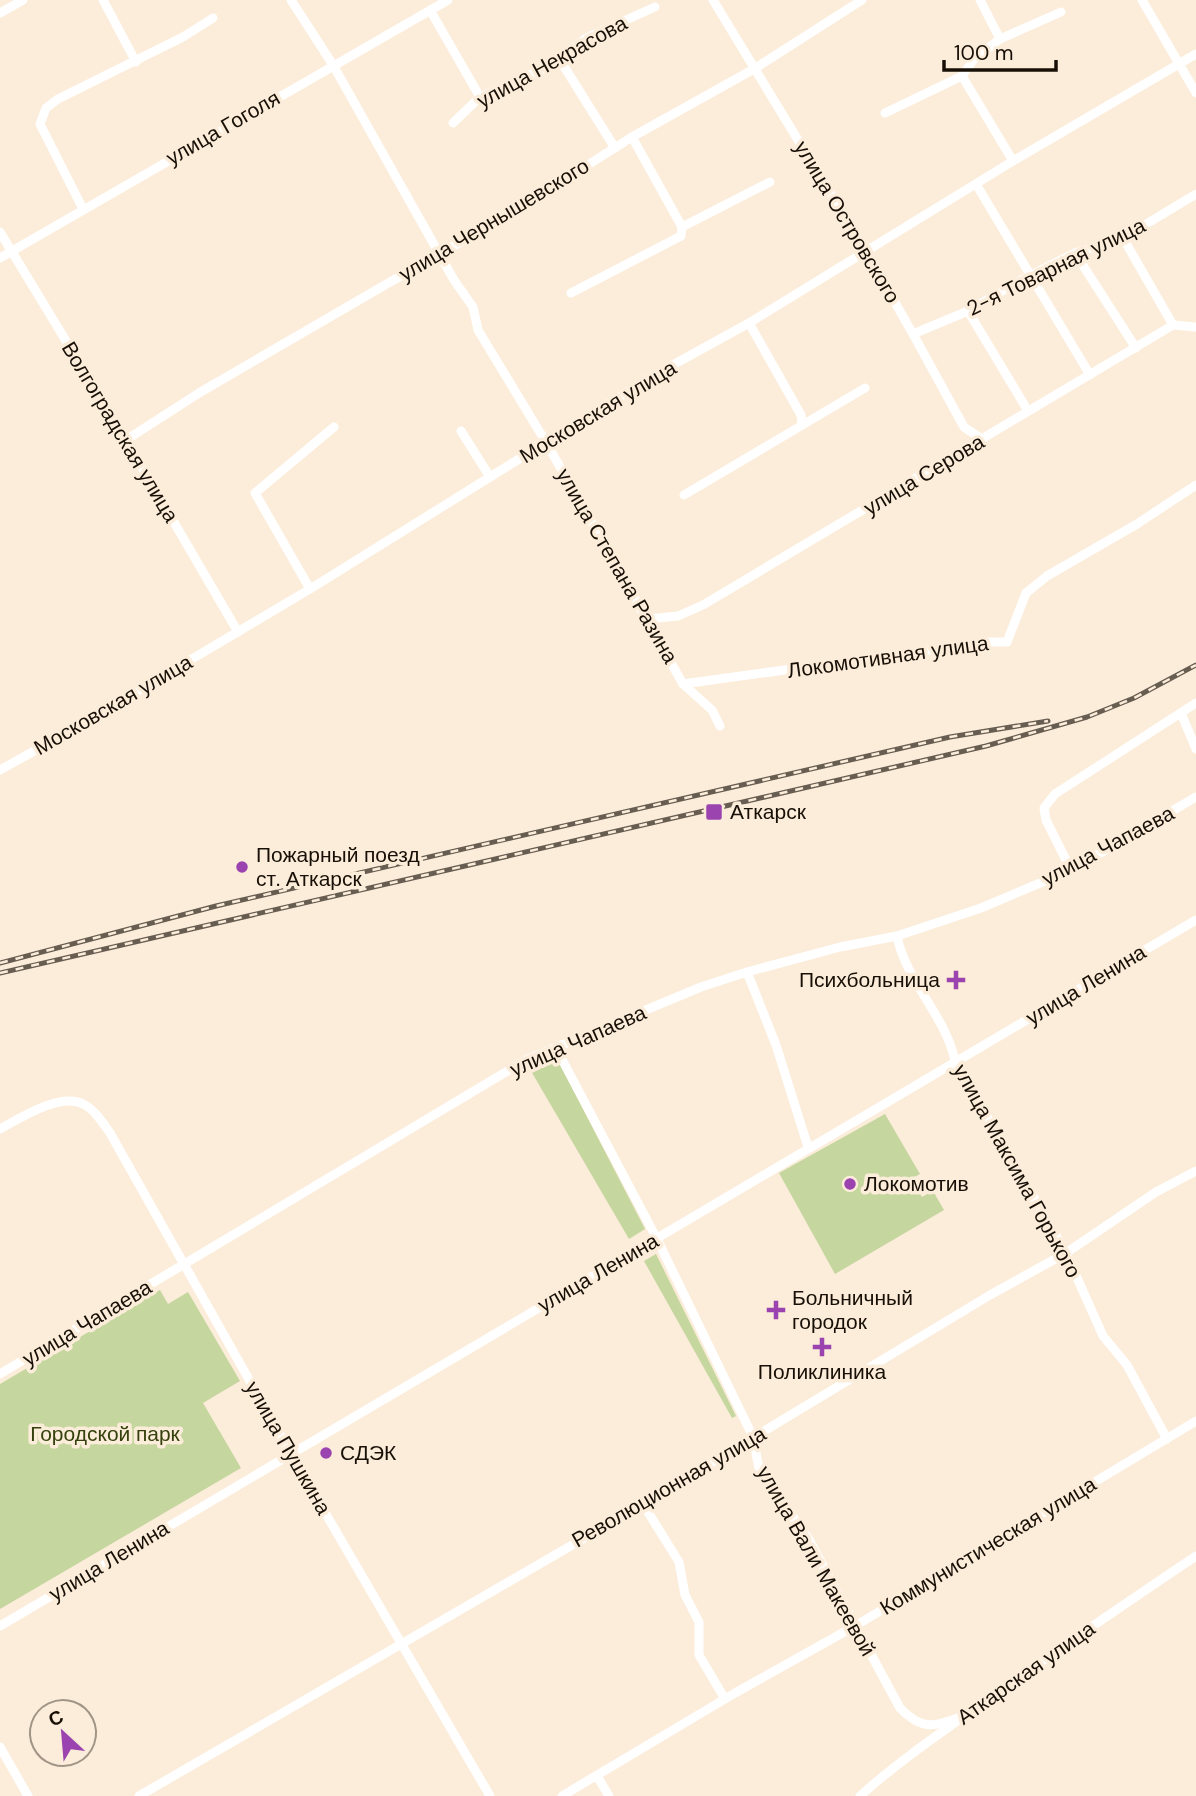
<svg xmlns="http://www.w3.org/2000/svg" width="1196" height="1796" font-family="'DM Sans',sans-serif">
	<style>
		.green { fill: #c5d69e }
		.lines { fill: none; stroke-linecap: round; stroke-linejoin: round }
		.minor { stroke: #fff; stroke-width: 9 }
		.rail-casing { stroke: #675d50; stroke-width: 5 }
		.rail { stroke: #fceddb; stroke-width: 2.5; stroke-dasharray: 8; stroke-linecap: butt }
		.poi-dot { fill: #9b43af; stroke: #fceddb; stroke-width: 2.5 }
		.labels { text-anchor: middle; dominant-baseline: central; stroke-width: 7; stroke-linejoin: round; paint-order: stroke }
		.street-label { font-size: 21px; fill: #181006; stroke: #fceddb }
		.poi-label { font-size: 21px; fill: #181006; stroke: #fceddb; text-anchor: start }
		.park-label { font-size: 21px; fill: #36420d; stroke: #fceddb }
	</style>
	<rect width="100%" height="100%" fill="#fceddb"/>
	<g class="green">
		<path d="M556,1057l89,172 -16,10 -98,-168z"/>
		<path d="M885,1114l35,60 -9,5 11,18 11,-6 11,19 -109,64 -56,-101z"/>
		<path d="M656,1254l80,162 -4,2 -88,-157z"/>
		<path d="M160,1290l8,14 20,-12 52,89 -37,22 38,65 -241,141v-225z"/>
	</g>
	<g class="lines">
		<g class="minor">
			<path d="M103,0l33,62"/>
			<path d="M291,0l42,65 121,215 19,27 5,23 69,114 136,240 29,26 8,16"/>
			<path d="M713,0l153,252 47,82 51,93 19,13"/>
			<path d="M980,0l20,39"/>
			<path d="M1142,0l54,93"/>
			<path d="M430,10l50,87"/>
			<path d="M0,13l23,-13"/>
			<path d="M560,60l55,88"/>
			<path d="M962,76l51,85"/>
			<path d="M885,113l77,-37 12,-17 26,-20 61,-27"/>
			<path d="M453,123l27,-26 46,-21 20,-7 40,-31 69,-31"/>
			<path d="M632,137l50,90"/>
			<path d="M976,184l114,191"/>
			<path d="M83,209l-43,-85 6,-16 12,-9 125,-62 30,-19"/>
			<path d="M0,232l126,208 112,192"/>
			<path d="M1123,238l50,87"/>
			<path d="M1075,253l61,95"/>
			<path d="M0,258l448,-258"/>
			<path d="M571,293l110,-57 1,-9 88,-45"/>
			<path d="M968,311l60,100"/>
			<path d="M749,323l52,92 1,10"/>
			<path d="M913,334l55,-23 51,-30 56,-28 48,-15 73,-44"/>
			<path d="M461,431l29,46"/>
			<path d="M126,440l73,-47 241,-140 53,-28 139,-88 122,-68 108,-69"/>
			<path d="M684,495l181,-107"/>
			<path d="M310,589l-55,-96 79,-66"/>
			<path d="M648,619l30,-3 25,-11 470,-280 23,2"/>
			<path d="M683,684l304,-42h20l19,-49 21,-17 90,-52 59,-39"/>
			<path d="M1181,713l15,36"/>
			<path d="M0,770l79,-44 231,-137 341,-212 98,-54 264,-162 183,-107"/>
			<path d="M1071,870l-25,-50 -2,-12 11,-14 141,-91"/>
			<path d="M897,936c9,46 49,80 58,125l111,192 37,83 24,29 40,74"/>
			<path d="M747,972l29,73 32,102"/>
			<path d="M556,1048l101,191 96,198 6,32 49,69 92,170c23,24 35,18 63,8"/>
			<path d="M0,1129c20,-11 61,-37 83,-25 11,5 20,19 27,29l181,321 199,342"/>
			<path d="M0,1374l526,-314 175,-73 46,-15 93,-25 57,-11 84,-28 90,-38 125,-73"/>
			<path d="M643,1504l36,58 6,33 14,27v33l26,44"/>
			<path d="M0,1626l1196,-706"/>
			<path d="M0,1747l28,49"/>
			<path d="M597,1776l12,20"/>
			<path d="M139,1796l504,-292 347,-209 76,-42 90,-61 40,-21"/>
			<path d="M562,1796l173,-103 120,-67 341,-205"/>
			<path d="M860,1796c40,-36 85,-66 128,-97 69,-49 138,-96 208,-143"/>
		</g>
		<g class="rail-casing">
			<g id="rail">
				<path d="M0,963l216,-57 734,-169 98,-16"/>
				<path d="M0,973l986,-227 101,-29 47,-19 62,-33"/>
			</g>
		</g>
		<use href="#rail" class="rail"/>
	</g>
	<g class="poi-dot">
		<rect x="705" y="803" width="18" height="18" rx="3.5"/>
		<circle cx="242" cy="867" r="7"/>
		<path d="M952.5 969.5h7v7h7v7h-7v7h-7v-7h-7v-7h7z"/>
		<circle cx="850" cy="1184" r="7"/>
		<path d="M772.5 1299.5h7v7h7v7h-7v7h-7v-7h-7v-7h7z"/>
		<path d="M818.5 1336.5h7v7h7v7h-7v7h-7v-7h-7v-7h7z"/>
		<circle cx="326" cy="1453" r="7"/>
	</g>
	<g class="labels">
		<g class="street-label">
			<text transform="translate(552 62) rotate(-29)">улица Некрасова</text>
			<text transform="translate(223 128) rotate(-30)">улица Гоголя</text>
			<text transform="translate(494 220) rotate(-31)">улица Чернышевского</text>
			<text transform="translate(847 222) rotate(59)">улица Островского</text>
			<text transform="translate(1056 267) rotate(-26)">2-я Товарная улица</text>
			<text transform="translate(598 412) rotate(-31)">Московская улица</text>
			<text transform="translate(120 432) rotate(59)">Волгоградская улица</text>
			<text transform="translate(924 475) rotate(-31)">улица Серова</text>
			<text transform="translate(617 566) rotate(60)">улица Степана Разина</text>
			<text transform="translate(888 657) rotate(-8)">Локомотивная улица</text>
			<text transform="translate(113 705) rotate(-30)">Московская улица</text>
			<text transform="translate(1108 846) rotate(-28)">улица Чапаева</text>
			<text transform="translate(1086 985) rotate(-31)">улица Ленина</text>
			<text transform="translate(578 1041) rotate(-24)">улица Чапаева</text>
			<text transform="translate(1017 1171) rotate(61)">улица Максима Горького</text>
			<text transform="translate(598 1273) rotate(-30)">улица Ленина</text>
			<text transform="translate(87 1323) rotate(-31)">улица Чапаева</text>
			<text transform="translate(288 1448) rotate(60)">улица Пушкина</text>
			<text transform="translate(669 1487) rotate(-30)">Революционная улица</text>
			<text transform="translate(988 1546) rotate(-31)">Коммунистическая улица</text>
			<text transform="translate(109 1561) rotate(-31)">улица Ленина</text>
			<text transform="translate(816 1561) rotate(60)">улица Вали Макеевой</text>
			<text transform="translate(1026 1673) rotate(-35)">Аткарская улица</text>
		</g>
		<g class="poi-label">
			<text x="730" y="812">Аткарск</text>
			<text x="256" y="855">Пожарный поезд<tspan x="256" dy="24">ст. Аткарск</tspan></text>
			<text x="940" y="980" text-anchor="end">Психбольница</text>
			<text x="864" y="1184">Локомотив</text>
			<text x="792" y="1298">Больничный<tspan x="792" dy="24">городок</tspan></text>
			<text x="822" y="1372" text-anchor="middle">Поликлиника</text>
			<text x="340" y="1453">СДЭК</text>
		</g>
		<g class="park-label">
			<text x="105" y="1434">Городской парк</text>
		</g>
	</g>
	<g transform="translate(63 1733) rotate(334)"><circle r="33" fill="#fceddb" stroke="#a19586" stroke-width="2"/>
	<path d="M0-5L12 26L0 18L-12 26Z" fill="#9b43af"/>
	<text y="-10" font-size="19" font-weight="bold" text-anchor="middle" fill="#181006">С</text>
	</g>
	<path d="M944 60v10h112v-10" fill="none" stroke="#181006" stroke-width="3.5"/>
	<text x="954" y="60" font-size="21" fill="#181006" stroke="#fceddb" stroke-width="5" paint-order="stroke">100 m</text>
</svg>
